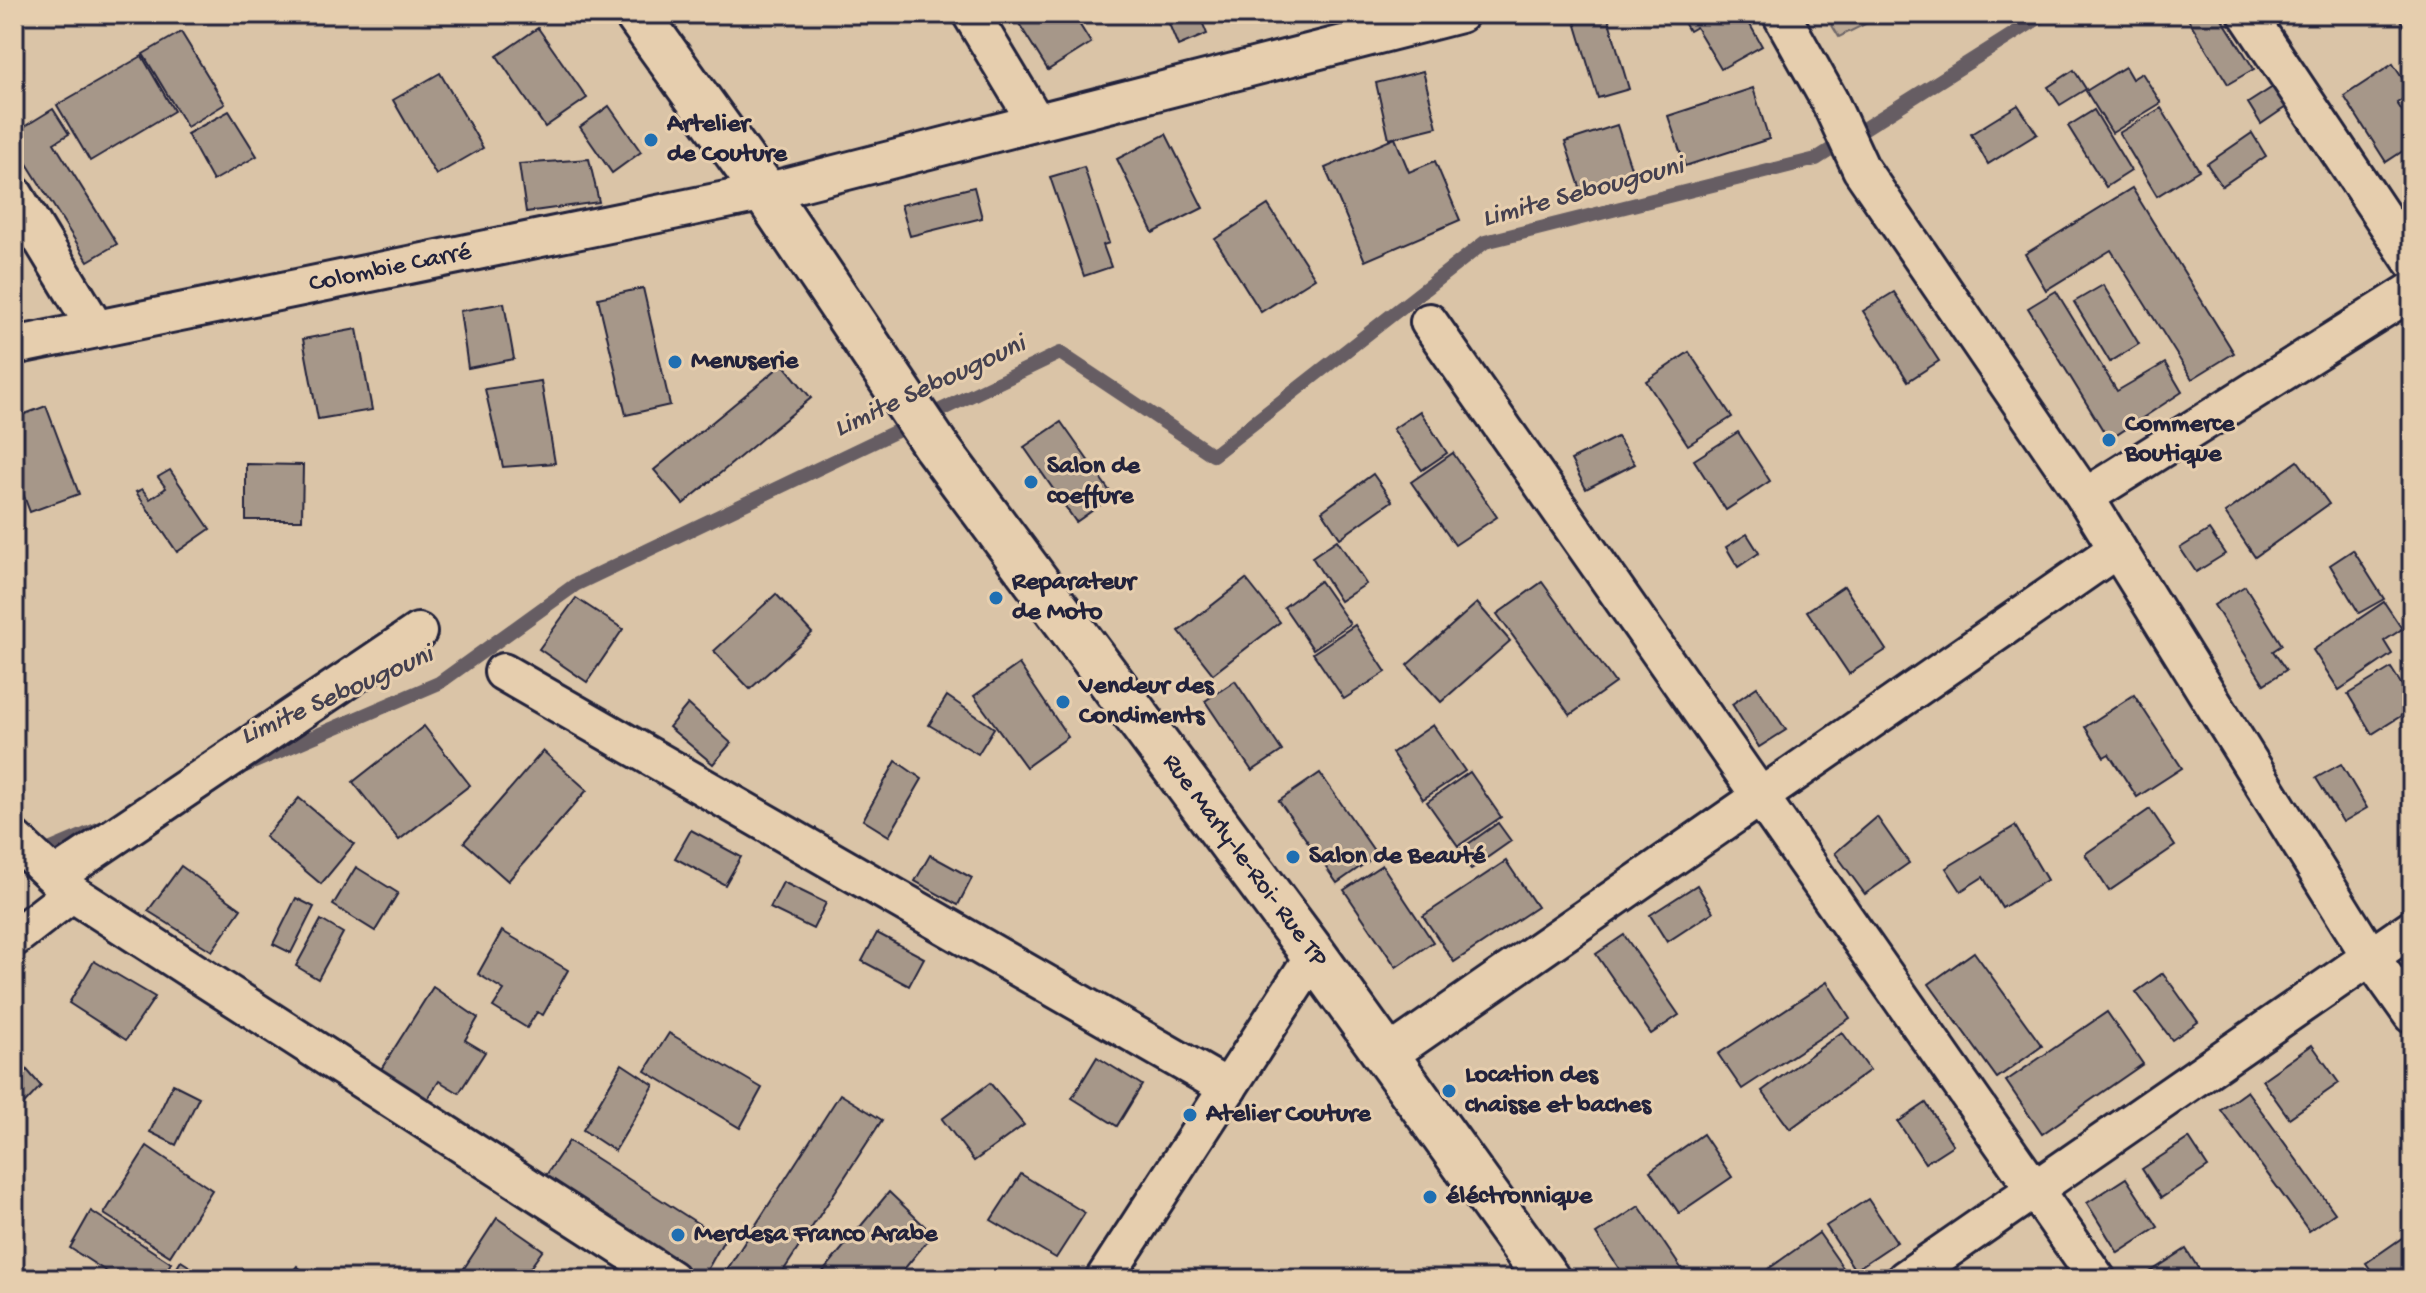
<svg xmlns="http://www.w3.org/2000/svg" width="2426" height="1293" font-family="'Gochi Hand',sans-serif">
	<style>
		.green { fill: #bba995; stroke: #6e6668; stroke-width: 2 }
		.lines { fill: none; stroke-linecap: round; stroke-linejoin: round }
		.stream { stroke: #665d63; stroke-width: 14 }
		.building { fill: #a69789; stroke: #22223b; stroke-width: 2 }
		.street-casing { stroke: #22223b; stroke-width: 42 }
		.secondary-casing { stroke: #22223b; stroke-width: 50 }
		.street { stroke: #e6ceae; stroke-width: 36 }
		.secondary { stroke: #e6ceae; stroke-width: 44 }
		.poi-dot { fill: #1f6fb2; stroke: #e6ceae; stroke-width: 3 }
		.labels { text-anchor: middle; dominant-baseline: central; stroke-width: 6; stroke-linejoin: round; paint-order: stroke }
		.poi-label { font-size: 26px; font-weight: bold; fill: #22223b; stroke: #e6ceae; text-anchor: start }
		.street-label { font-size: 26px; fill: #22223b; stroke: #e6ceae }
		.water-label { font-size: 28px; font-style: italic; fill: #44404f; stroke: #e6ceae }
	</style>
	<rect width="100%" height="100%" fill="#dac4a7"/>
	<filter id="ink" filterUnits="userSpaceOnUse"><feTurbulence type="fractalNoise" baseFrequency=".0125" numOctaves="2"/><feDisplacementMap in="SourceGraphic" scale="16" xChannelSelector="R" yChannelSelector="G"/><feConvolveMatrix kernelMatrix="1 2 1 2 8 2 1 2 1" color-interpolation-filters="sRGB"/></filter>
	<g filter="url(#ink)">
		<path class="green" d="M1825,14h60l-46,23z"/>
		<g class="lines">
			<g class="stream">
				<path d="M245,766l194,-83 136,-98 485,-232 153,102 272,-213 331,-83 229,-145"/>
				<path d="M34,850h15l52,-22"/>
			</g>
		</g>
		<g class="building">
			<path d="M1013,14h60l18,29 -43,27z"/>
			<path d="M1165,14h34l8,20 -29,12z"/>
			<path d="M1601,14h6l22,75 -31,9 -23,-76z"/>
			<path d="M1679,14h65l18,32 -41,23 -25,-42 -7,4z"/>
			<path d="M2185,14h34l35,55 -26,15z"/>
			<path d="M2396,14h16v14l-4,3z"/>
			<path d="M538,28l49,70 -42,29 -48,-71z"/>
			<path d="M181,32l44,72 -38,23 -44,-73z"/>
			<path d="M14,55l9,15 -9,5z"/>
			<path d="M142,56l32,55 -84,50 -33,-56z"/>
			<path d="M2393,64l19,29 -15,10 15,23v19l-26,17 -42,-66z"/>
			<path d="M2125,67l7,12 10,-6 19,30 -49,30 -26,-42z"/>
			<path d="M2074,70l12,19 -26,16 -12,-18z"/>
			<path d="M1423,71l14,56 -48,12 -13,-56z"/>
			<path d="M440,73l43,75 -47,27 -43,-75z"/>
			<path d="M2273,87l13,20 -25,17 -13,-21z"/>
			<path d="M1753,88l16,51 -84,27 -17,-50z"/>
			<path d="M2018,105l19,29 -49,30 -17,-30z"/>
			<path d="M609,106l32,46 -29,21 -32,-46z"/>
			<path d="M2161,108l38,62 -42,26 -38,-63z"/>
			<path d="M53,109l16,25 -15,9 63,101 -29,17 -74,-118v-10z"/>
			<path d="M2094,110l37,61 -25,16 -38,-61z"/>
			<path d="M229,111l28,45 -44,25 -26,-47z"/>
			<path d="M1617,125l17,52 -52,16 -17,-51z"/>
			<path d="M2252,133l14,23 -44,30 -15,-22z"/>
			<path d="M1166,134l37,74 -50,25 -36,-74z"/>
			<path d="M1395,138l14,34 26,-11 25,59 -95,41 -40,-93z"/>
			<path d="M589,159l10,43 -73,10 -7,-48z"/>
			<path d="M1084,167l25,76 -6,2 8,22 -27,9 -34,-99z"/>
			<path d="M974,187l8,31 -72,18 -9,-31z"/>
			<path d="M2132,188l102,165 -42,26 -81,-129 -65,40 -21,-36z"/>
			<path d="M1268,205l47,73 -54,34 -46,-73z"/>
			<path d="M2103,285l36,59 -29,18 -36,-60z"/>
			<path d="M643,288l27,117 -44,10 -28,-117z"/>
			<path d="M2056,291l61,100 48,-28 17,29 -73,48 -81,-132z"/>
			<path d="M1894,292l45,69 -31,20 -45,-70z"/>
			<path d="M504,303l10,56 -46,9 -8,-57z"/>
			<path d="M357,329l15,81 -54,9 -15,-80z"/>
			<path d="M1689,352l43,65 -44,28 -42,-64z"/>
			<path d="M783,364l28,34 -128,106 -29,-34z"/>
			<path d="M541,381l14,82 -52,4 -18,-78z"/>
			<path d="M46,406l33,88 -49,18 -16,-42v-52z"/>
			<path d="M1420,411l27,42 -25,17 -29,-41z"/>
			<path d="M1061,422l52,74 -37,26 -52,-75z"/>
			<path d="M1738,432l32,49 -44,29 -32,-50z"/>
			<path d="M1617,437l18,27 -49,25 -15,-29z"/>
			<path d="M1453,453l44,64 -42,28 -44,-63z"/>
			<path d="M2298,461l31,43 -74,53 -30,-44z"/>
			<path d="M246,464l57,1 -1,55h-56z"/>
			<path d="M170,470l40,59 -33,23 -41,-60 6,-3 8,10 16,-11 -8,-11z"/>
			<path d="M1373,474l19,27 -52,37 -18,-27z"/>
			<path d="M2209,530l16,24 -29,18 -16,-24z"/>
			<path d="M1747,534l12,19 -21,14 -12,-20z"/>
			<path d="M1337,540l29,44 -26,17 -28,-44z"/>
			<path d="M2353,550l31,49 -25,14 -29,-48z"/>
			<path d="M1246,579l34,43 -67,52 -34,-43z"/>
			<path d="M1320,581l30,43 -37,25 -29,-42z"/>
			<path d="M1542,582l73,101 -45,32 -73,-101z"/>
			<path d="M1844,586l42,64 -37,24 -42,-63z"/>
			<path d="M2245,586l37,59 -9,6 13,19 -22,14 -50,-79z"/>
			<path d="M776,594l36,39 -62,56 -36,-38z"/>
			<path d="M576,598l47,31 -36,53 -48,-33z"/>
			<path d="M2384,602l18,27 -18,12 8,13 -53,36 -26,-40z"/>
			<path d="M1477,603l33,38 -69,61 -34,-37z"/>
			<path d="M1355,625l31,47 -42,27 -31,-46z"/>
			<path d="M1019,664l49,73 -42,30 -52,-71z"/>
			<path d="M2391,668l21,33v8l-40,25 -24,-40z"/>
			<path d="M1235,681l47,70 -30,20 -47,-70z"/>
			<path d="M1757,687l29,43 -27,17 -27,-43z"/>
			<path d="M2134,695l48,73 -45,29 -28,-43 -5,3 -19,-30z"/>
			<path d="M947,696l47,32 -16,26 -49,-29z"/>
			<path d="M688,704l43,39 -18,21 -44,-37z"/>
			<path d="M1433,725l32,46 -42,28 -31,-46z"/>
			<path d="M424,726l46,59 -71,55 -46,-58z"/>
			<path d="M543,751l44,39 -79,91 -44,-39z"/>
			<path d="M896,761l26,18 -33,57 -26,-16z"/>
			<path d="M2341,764l26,44 -24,14 -27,-44z"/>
			<path d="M1470,772l31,45 -43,29 -31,-44z"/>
			<path d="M1320,773l57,82 -40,28 -58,-82z"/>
			<path d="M299,798l55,46 -33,40 -56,-47z"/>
			<path d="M2150,809l25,37 -66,45 -24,-37z"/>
			<path d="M1877,817l32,46 -44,31 -30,-41z"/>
			<path d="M1498,823l13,18 -40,28 -13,-18z"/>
			<path d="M2015,826l32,54 -45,28 -19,-31 -22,14 -15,-23z"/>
			<path d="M691,830l50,27 -16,28 -50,-27z"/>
			<path d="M930,855l42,23 -14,27 -43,-24z"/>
			<path d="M1506,861l31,46 -83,55 -31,-46z"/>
			<path d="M1382,865l51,77 -37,25 -52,-77z"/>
			<path d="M181,866l60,43 -29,42 -64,-40z"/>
			<path d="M356,867l42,26 -23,38 -42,-26z"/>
			<path d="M783,882l43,21 -13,26 -43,-21z"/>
			<path d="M1697,885l16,27 -46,30 -17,-27z"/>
			<path d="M296,898l18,9 -23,46 -18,-9z"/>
			<path d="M321,920l22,13 -25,46 -22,-13z"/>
			<path d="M502,931l66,39 -25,45 -6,-3 -10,16 -34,-21 11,-17 -26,-16z"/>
			<path d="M877,933l47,25 -15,28 -47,-25z"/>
			<path d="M1624,935l55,80 -28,19 -55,-80z"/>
			<path d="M1974,952l68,94 -45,32 -68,-94z"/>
			<path d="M94,961l61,36 -29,43 -57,-37z"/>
			<path d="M2163,973l35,49 -26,18 -36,-48z"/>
			<path d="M1827,982l23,36 -108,71 -24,-35z"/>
			<path d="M433,987l45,31 -13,22 20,12 -26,41 -20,-12 -12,19 -47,-29z"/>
			<path d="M2107,1012l36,52 -101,70 -36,-53z"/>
			<path d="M1842,1032l28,38 -80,59 -28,-38z"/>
			<path d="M669,1033l93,55 -22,40 -95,-57z"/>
			<path d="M2312,1045l27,38 -50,35 -27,-38z"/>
			<path d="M14,1055l27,31 -27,29z"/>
			<path d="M1097,1057l45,28 -25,41 -45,-28z"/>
			<path d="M622,1064l32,21 -39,66 -32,-21z"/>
			<path d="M990,1083l34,42 -50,36 -32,-42z"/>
			<path d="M173,1084l26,13 -23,48 -26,-13z"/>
			<path d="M2247,1091l88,122 -26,18 -88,-121z"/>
			<path d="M840,1094l42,26 -104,159h-57z"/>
			<path d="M1926,1103l27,42 -28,18 -27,-41z"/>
			<path d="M1703,1134l29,43 -53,36 -29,-42z"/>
			<path d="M2189,1138l19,29 -47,31 -19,-29z"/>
			<path d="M569,1141l155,99 -22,39 -159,-99z"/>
			<path d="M147,1146l65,44 -42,66 -66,-42z"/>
			<path d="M1021,1174l64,39 -29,45 -65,-38z"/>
			<path d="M2126,1178l32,49 -40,26 -31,-50z"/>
			<path d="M889,1192l44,42 -37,45h-70l-5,-5z"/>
			<path d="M1868,1199l29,43 -42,28 -29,-44z"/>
			<path d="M1639,1206l44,65 -12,8h-45l-30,-45z"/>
			<path d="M91,1211l80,52 -10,16h-43l-48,-31z"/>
			<path d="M497,1218l46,32 -21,29h-65z"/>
			<path d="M2412,1231v48h-35l-11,-16z"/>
			<path d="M1819,1233l29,42 -6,4h-88z"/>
			<path d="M2186,1249l19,30h-66z"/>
			<path d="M181,1261l28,18h-39z"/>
			<path d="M297,1266l15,13h-25z"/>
		</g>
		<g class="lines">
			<g class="street-casing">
				<g id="street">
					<path d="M971,14l65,108"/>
					<path d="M1781,14l48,86 32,69 224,328 285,459 42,59"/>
					<path d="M2247,14l165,247"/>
					<path d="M14,194l82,135"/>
					<path d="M1429,322l668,957"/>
					<path id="s1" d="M14,346l751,-154 695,-178"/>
					<path d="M2085,497l327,-206"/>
					<path d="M503,672l725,416"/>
					<path d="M14,839l58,54 599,386"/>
					<path d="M56,876l362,-244"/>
					<path d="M14,938l58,-45"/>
					<path d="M1387,1056l730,-507"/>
					<path d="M1104,1279l210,-324"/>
					<path d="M1905,1279l507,-351"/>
				</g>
			</g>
			<g class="secondary-casing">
				<g id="secondary">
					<path id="s2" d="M637,14l128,178 170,253 379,510 233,324"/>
				</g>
			</g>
			<use href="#street" class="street"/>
			<use href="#secondary" class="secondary"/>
		</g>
	</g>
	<g class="poi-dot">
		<circle cx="651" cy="140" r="8"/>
		<circle cx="675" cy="362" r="8"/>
		<circle cx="2109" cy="440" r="8"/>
		<circle cx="1031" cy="482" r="8"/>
		<circle cx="996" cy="598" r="8"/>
		<circle cx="1063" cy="702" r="8"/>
		<circle cx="1293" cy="857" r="8"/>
		<circle cx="1449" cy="1091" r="8"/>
		<circle cx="1190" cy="1115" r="8"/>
		<circle cx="1430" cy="1197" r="8"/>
		<circle cx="678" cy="1235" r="8"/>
	</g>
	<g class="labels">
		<g class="poi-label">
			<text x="667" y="125">Artelier<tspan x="667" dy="30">de Couture</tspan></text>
			<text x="691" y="362">Menuserie</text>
			<text x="2125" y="425">Commerce<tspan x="2125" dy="30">Boutique</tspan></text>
			<text x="1047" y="467">Salon de<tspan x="1047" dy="30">coeffure</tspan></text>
			<text x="1012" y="583">Reparateur<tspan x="1012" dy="30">de Moto</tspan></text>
			<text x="1079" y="687">Vendeur des<tspan x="1079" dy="30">Condiments</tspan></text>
			<text x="1309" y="857">Salon de Beauté</text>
			<text x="1465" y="1076">Location des<tspan x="1465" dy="30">chaisse et baches</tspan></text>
			<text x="1206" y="1115">Atelier Couture</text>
			<text x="1446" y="1197">éléctronnique</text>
			<text x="694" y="1235">Merdesa Franco Arabe</text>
		</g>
		<g class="street-label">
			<text stroke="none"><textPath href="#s1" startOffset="384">Colombie Carré</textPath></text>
			<text stroke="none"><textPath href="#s2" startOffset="1042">Rue Marly-le-Roi- Rue TP</textPath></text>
		</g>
		<g class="water-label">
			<text transform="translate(1583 193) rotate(-15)">Limite Sebougouni</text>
			<text transform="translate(930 387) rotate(-25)">Limite Sebougouni</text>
			<text transform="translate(337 696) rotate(-24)">Limite Sebougouni</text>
		</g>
	</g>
	<rect width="2426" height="1293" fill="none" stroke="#e6ceae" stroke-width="48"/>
	<rect x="24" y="24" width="2378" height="1245" fill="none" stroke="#22223b" stroke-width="3" filter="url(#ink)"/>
</svg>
